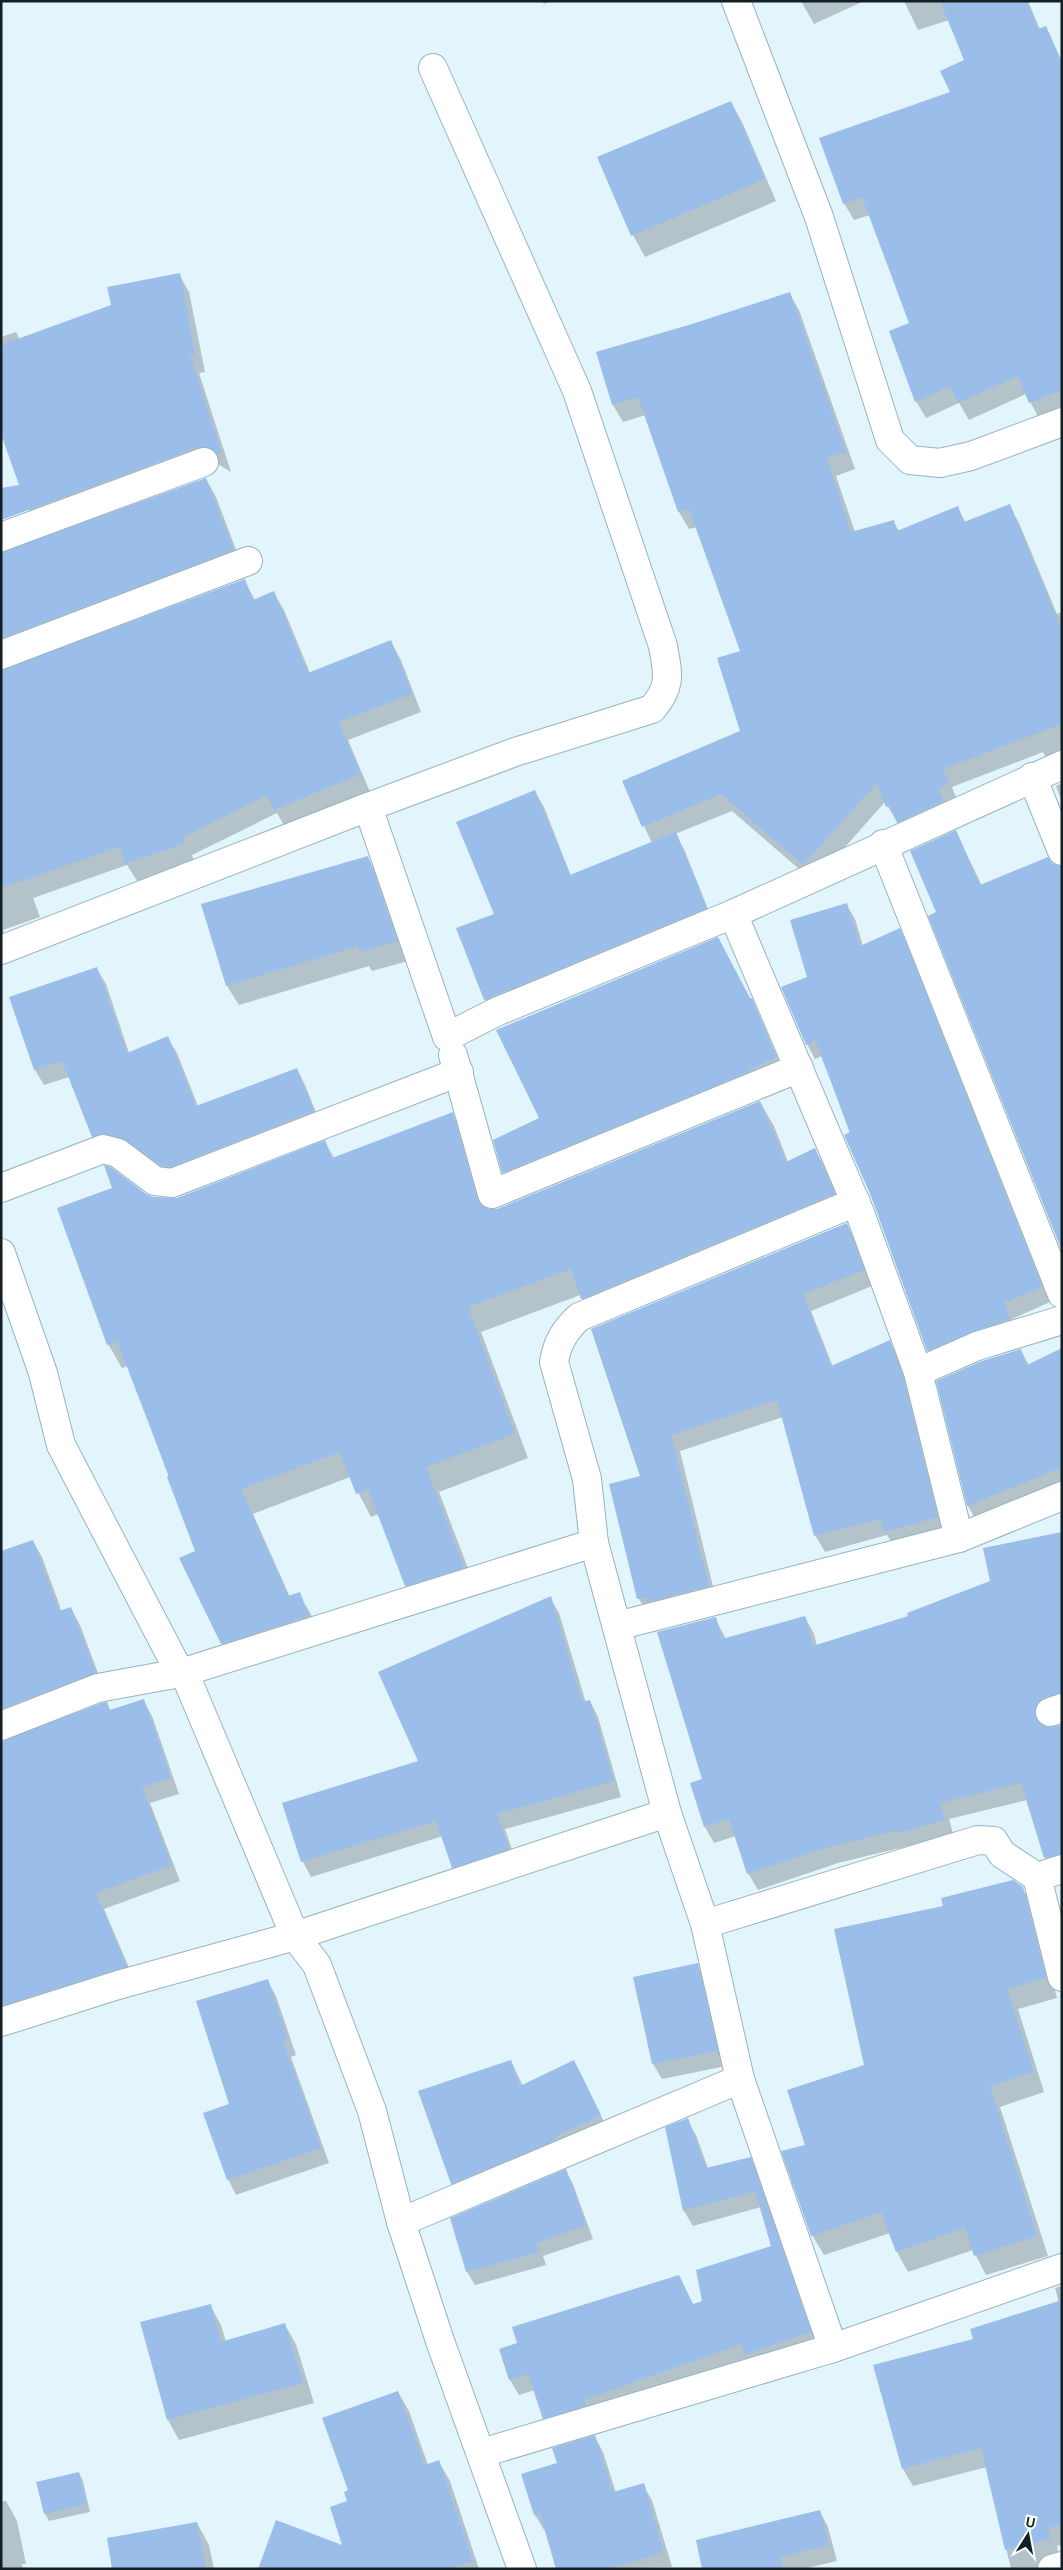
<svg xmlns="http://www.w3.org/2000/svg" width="1063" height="2570" font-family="'Space Grotesk',sans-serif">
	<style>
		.shadow { fill: #0003 }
		.building { fill: #9bbde9 }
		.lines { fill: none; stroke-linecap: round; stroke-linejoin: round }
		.minor-casing { stroke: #96b4c0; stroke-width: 30 }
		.minor { stroke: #fff; stroke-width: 28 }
	</style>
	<rect width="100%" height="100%" fill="#e2f4fc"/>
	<g class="shadow">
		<path d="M542,1h9l-7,3z"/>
		<path d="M801,1h63l-50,23z"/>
		<path d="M904,1h124l34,81v345l-22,-7 -14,-26 -57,26 -10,-17 -33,15 -10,-17 -6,-77 -40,-109 -16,5 -10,-17 107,-110 15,-32 -17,-41 -31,10z"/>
		<path d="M731,102l12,22 33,77 -131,56 -12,-22z"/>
		<path d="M179,274l10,18 16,80 -6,1 32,99 -13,-8 -9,1 -170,63 -10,-18 -26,-73 -2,1v-101l15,-5 4,8 92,-34z"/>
		<path d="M789,293l10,17 56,159 -19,7 19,56 38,-11 6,10 58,-24 9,16 43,-18 10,18 38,91 5,-2v158l-7,3 -12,-21 -91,35 6,15 -50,37 -23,-37 -71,80 -82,-71 -57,23 9,15 30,75 -220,91 -9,-15 -27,-71 37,-14 40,-123 9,15 27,69 81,-33 -29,-62 118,-49v-80l-44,-125 -8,2 -10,-17 -33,-97 -23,7 -10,-17 -16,-52 95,-28z"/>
		<path d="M206,479l10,18 27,71 -242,93v-102z"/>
		<path d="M244,580l11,20 18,-8 11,18 26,63 81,-31 10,18 20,52 -73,28 22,52 -85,35 -8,-14 -85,42 2,6 -57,20 -10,-16 -94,33 7,19 -37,13 5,18 -7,3v-280z"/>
		<path d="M1062,783v19l-6,-16z"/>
		<path d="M956,832l26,54 70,-21 -114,48z"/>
		<path d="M368,858l11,20 29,83 -36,10 -3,-5 -130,39 -12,-19z"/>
		<path d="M846,904l9,15 8,27 36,-16 9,15 142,357 -38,17 6,16 -81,30 -9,-15 -106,-294 -7,3 -8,-15 1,-66z"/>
		<path d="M97,969l9,15 23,69 39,-15 9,15 21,53 99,-37 8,16 17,42 -143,55 -77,-31 -9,-15 -24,-59 -25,8 -9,-15 -24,-72z"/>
		<path d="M751,999l33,73 -272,115 -9,-15 37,-53z"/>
		<path d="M760,1102l14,24 14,36 27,-12 14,24 19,44 -252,105 -16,-28 -99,37 47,126 -89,34 38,100 -57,18 -14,-24 -27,-72 -8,3 -21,-40 -97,37 37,83 9,-3 14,24 -77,49 -14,-24 -26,-92 -68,-185 -6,2 -14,-24 37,-149 8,3 24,1 148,-57 9,16 118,-44 14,24 20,71 12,1z"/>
		<path d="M846,1224l10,16 16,46 -61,25 22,56 56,-25 10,16 13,36 34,139 -51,15 -8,-13 -62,17 -10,-17 -32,-118 -103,34 37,152 -69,12 -9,-16 -29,-114 32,-8 -50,-147z"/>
		<path d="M1062,1349v139l-84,35 -10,-17 -30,-124 82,-32 9,15z"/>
		<path d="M1062,1533v179l-15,6 -4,9 12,1 7,-3v141l-10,3 -9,-17 -16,-52 -78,19 5,18 -44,12 -2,-3 -70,17 -80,27 -10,-17 -12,-37 -22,7 -9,-16 -2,-47 12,-162 11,21 79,-22 9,17 3,12 93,-29 82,-35z"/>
		<path d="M33,1541l9,16 20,55 9,-3 9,16 24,64 -103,41v-177z"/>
		<path d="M550,1598l9,15 27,90 4,-2 8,16 23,80 -116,32 12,35 -55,18 -8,-15 -11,-31 -132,41 -8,-15 -19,-58 135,-42z"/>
		<path d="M143,1700l9,16 27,78 -29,9 30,78 -76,28 31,73 -134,44v-284z"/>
		<path d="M1022,1888l12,20 23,90 -39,11 26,83 -44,15 48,149 -62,19 -13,-25 -65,22 -11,-20 -7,-19 -66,22 -12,-20 -5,-89 58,-80 80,-159z"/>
		<path d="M697,1965l9,15 20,86 -64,13 -9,-15 -18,-86z"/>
		<path d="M267,1980l9,16 20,59 -5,2 38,106 -93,32 -8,-16 3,-74z"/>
		<path d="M511,2061l12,25 59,-9 26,53 -148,69 -8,-15z"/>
		<path d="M687,2120l9,15 12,33 42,-9 9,15 60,174 -266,85 -9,-15 -9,-28 -16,5 -9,-15 -9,-30 177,-73 16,29 10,-4 69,-55 -12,-40 -68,19 -9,-15 -17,-83z"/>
		<path d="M566,2171l7,13 20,55 -50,17 3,9 -71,20 -8,-13z"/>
		<path d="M1062,2286v259l-5,1 5,23h-51l-24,-102 -74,19 -10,-17 71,-130 85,-36 -4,-15z"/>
		<path d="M210,2305l11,20 5,17 59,-17 11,19 18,59 -135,37 -11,-20z"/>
		<path d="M398,2392l11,19 19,54 11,-3 11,19 29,88h-220l85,-22 6,-56z"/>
		<path d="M595,2437l8,15 13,41 27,-8 9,15 20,67 -115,2 -11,-40 -2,1 -9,-15 -12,-40 36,-11z"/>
		<path d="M79,2473l4,8 7,31 -41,9 -4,-7z"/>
		<path d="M6,2501l11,20 9,43h-4l1,5h-22v-67z"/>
		<path d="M820,2512l8,15 9,34 -34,8h-99z"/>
		<path d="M197,2523l12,22 5,24h-100z"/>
	</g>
	<g class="building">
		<path d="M940,1h87l11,28 8,-3 16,36v328l-33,13 -11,-27 -60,27 -8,-17 -35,16 -26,-71 20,-8 -47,-126 -19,7 -24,-66 131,-46 -10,-21 24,-11z"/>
		<path d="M731,101l34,78 -134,57 -34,-79z"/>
		<path d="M180,273l15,81 -5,1 32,99 -4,1 -11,-8h-8l-198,73v-32l18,-3 -18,-51v-89l110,-40 -4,-18z"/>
		<path d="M790,292l56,160 -19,6 24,74 43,-12 3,11 61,-25 6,16 46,-18 52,127v93l-119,45 6,15 -11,4 6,13 -47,22 -7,-17 -4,1 -9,-24 -74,82 -82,-71 -79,33 -20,-46 118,-50 -23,-73 23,-7 -51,-142 -11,3 -40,-115 -26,8 -16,-53 96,-28z"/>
		<path d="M206,478l28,72 -233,88v-86z"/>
		<path d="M245,579l8,21 21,-9 34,82 83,-33 21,54 -73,28 22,52 -87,36 -7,-15 -84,42 2,6 -60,21 -6,-17 -118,41v-218z"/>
		<path d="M535,790l35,85 106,-43 31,76 -223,92 -28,-72 38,-14 -38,-92z"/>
		<path d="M956,830l24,55 68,-28 5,7 9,2v385l-134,-335 8,-4 -26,-61z"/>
		<path d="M368,856l29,85 -37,11 -2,-6 -132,40 -25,-82z"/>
		<path d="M847,903l13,43 40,-18 142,359 -38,16 6,16 -39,13 -44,19 -56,-155 -27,-61 6,-3 -35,-92 -9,5 -25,-58 26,-10 -17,-57z"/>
		<path d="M718,937l32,61h2l25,59 -29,13 1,2 -247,101 -9,-33 46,-22 -43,-88z"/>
		<path d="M97,967l30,86 41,-17 28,70 101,-38 17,43 -144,56 -9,-1 -39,-28 -16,-4 -14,3 -30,-76 -28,9 -25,-73z"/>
		<path d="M760,1101l26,61 29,-14 20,46 -254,105 -10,-30 -103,38 47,127 -89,33 38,101 -59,18 -37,-97 -12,5 -16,-42 -99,37 47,107 12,-4 9,24 -88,28 -42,-86 16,-7 -28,-74 2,-1 -52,-135 -10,4 -50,-137 55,-20 -8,-23 7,2 35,27 7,3 24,1 148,-58 7,18 121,-46 24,87 5,7 8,3h7z"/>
		<path d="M847,1223l17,47 -61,24 28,72 59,-26 13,37 35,140 -54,15 -4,-13 -66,17 -37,-136 -106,35 38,151 -62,16 -1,-5 -9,2 -28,-115 31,-8 -49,-147z"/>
		<path d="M1062,1348v119l-95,39 -31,-125 46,-20 39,-12 6,16z"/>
		<path d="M1062,1532v161l-17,4 -7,5 -3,7v8l5,7 7,3 15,-2v129l-18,4 -23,-75 -81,20 5,17 -46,13 -1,-3 -69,17 -82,27 -18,-55 -25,8 -14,-44 12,-4 -45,-147 59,-15 6,22 83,-23 8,30 95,-30 -1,-3 83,-32 -7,-33z"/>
		<path d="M33,1540l26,71 12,-4 25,66 -95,36v-158z"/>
		<path d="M551,1596l31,106 8,-2 24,81 -117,33 12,35 -57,19 -16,-47 -135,41 -19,-59 136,-42 -40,-89z"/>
		<path d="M144,1699l27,79 -29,9 30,78 -76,28 31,73 -126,40v-265l101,-38 5,-1 3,8z"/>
		<path d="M1013,1880l10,7 23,91 -39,11 27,83 -44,14 47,150 -63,20 -9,-28 -69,24 -15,-40 -70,24 -30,-85 24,-6 -18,-55 77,-25 -30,-136 109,-23 -2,-8z"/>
		<path d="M698,1963l20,88 -66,13 -19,-87z"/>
		<path d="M268,1979l20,61 -5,1 38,107 -94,32 -24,-67 26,-9 -33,-103z"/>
		<path d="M511,2060l9,26 54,-26 27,55 -46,22 1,3 -105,44 -33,-93z"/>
		<path d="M688,2118l18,50 45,-11 60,175 -66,23 -4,-11 -157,56 2,6 -43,13 -15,-45 -19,6 -10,-31 18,-6 -5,-16 167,-52 14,29 9,-3 -6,-31 75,-24 -16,-55 -72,20 -18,-84z"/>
		<path d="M566,2169l20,56 -50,18 3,9 -73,20 -16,-54z"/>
		<path d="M1062,2300v224l-14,4 2,11 -45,11 -24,-102 -79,21 -29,-104 100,-26 -3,-10z"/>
		<path d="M211,2304l10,38 64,-19 18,60 -136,37 -27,-98z"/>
		<path d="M398,2391l27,74 14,-5 34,101 -22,8h-193l18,-49 66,25 -12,-38 17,-6 -3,-9 4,-2 -26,-72z"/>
		<path d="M595,2435l18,57 31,-9 20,69 -57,17h-51l-16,-55 -6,1 -13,-41 36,-11 -5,-15z"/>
		<path d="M79,2472l7,32 -42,10 -8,-32z"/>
		<path d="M820,2510l9,35 -49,12 4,12h-82l-6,-29z"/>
		<path d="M197,2522l9,47h-94l-5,-31z"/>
	</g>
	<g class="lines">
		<g class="minor-casing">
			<g id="minor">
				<path d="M736,1l83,216 71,223 20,20 30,3 31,-7 91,-34"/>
				<path d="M1,537l203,-75"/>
				<path d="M1,655l247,-94"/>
				<path d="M1032,777l30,74"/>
				<path d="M368,807l147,-55 137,-43c20,-23 16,-35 11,-63l-86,-255 -144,-323"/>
				<path d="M883,844l179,450"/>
				<path d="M733,914l127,299 58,159 59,-26 85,-26"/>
				<path d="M1,950l367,-143 79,230 49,-25 237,-98 329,-149"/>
				<path d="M453,1055l39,139 307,-126"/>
				<path d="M1,1188l102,-39 15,4 37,28 17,2 287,-111"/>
				<path d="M1,1253l42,120 18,72 119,228 4,-1 111,264 22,29 55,146 29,111 39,119 82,228"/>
				<path d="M918,1372l41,166 103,-42"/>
				<path d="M617,1626l342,-88"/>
				<path d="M184,1672l410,-129"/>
				<path d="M1050,1712l12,-4"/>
				<path d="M1,1726l97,-38 82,-15"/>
				<path d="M1062,1869l-25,8 -35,-23 -8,-13 -16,-1 -273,84 35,155 93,269 229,-80"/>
				<path d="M1037,1877l25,100"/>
				<path d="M705,1924l-38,-111 -73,-270 -7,-64 -33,-117c3,-19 11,-32 25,-45l277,-115"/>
				<path d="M1,2022l117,-37 177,-49 372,-123"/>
				<path d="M401,2222l339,-143"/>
				<path d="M482,2453l351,-105"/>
				<path d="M1052,2569l10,-3"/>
			</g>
		</g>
		<use href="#minor" class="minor"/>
	</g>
	<rect width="1063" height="2570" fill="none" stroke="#131f23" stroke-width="5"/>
	<g transform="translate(1028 2535) rotate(11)" stroke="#fefefe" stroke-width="4" paint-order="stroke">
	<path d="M0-4L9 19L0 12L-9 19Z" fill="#131f23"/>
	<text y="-8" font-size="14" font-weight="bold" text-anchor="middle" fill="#131f23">U</text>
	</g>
</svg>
